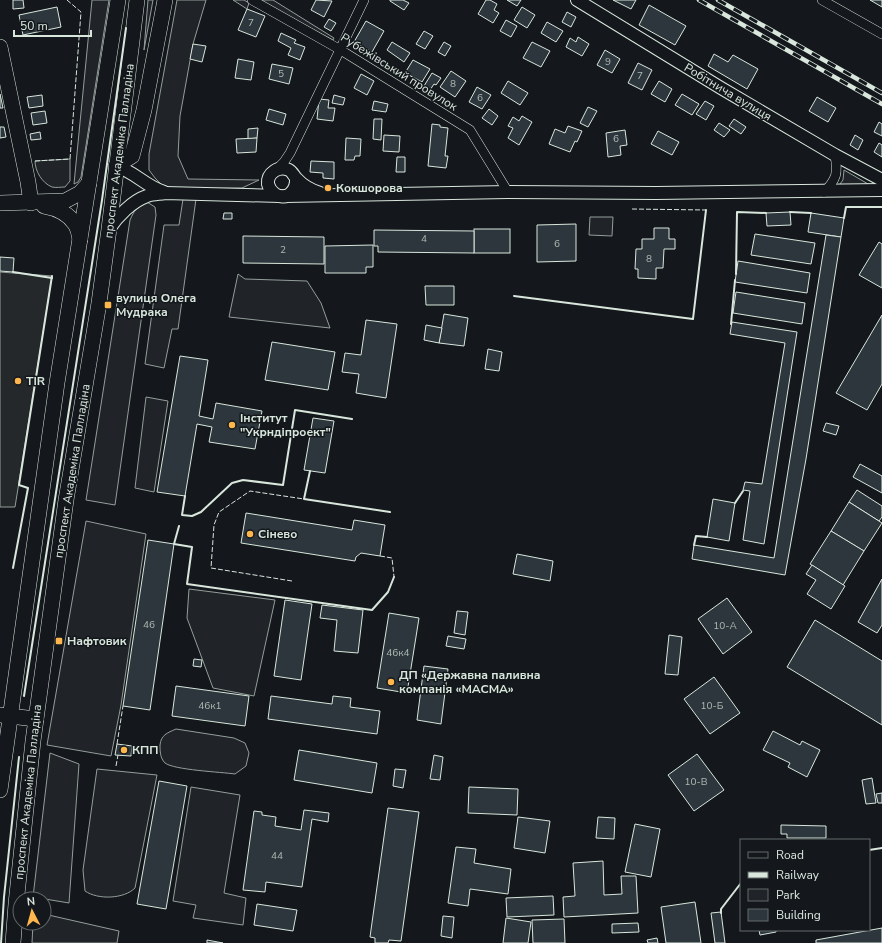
<svg xmlns="http://www.w3.org/2000/svg" width="882" height="943" font-family="'Nunito Sans',sans-serif">
	<style>
		.green { fill: #202428; stroke: #939e99 }
		.parking { fill: #24282b; stroke: #939e99 }
		.building { fill: #2c363c; stroke: #d8e6dc }
		.lines { fill: none; stroke-linecap: round; stroke-linejoin: round }
		.minor-casing { stroke: #d8e6dc; stroke-width: 10 }
		.tertiary-casing { stroke: #d8e6dc; stroke-width: 14 }
		.primary-casing { stroke: #d8e6dc; stroke-width: 16 }
		.trunk-casing { stroke: #d8e6dc; stroke-width: 16 }
		.minor { stroke: #14181c; stroke-width: 9 }
		.tertiary { stroke: #14181c; stroke-width: 12 }
		.primary { stroke: #14181c; stroke-width: 15 }
		.trunk { stroke: #14181c; stroke-width: 15 }
		.rail-casing { stroke: #d8e6dc; stroke-width: 4.5 }
		.rail { stroke: #14181c; stroke-width: 3; stroke-dasharray: 9; stroke-linecap: butt }
		.fence { stroke: #d8e6dc; stroke-width: 1; stroke-dasharray: 5 2; stroke-linecap: butt }
		.wall { stroke: #d8e6dc; stroke-width: 2 }
		.poi-dot { fill: #ffb74d; stroke: #14181c; stroke-width: 1.5 }
		.labels { text-anchor: middle; dominant-baseline: central; stroke-width: 3; stroke-linejoin: round; paint-order: stroke }
		.number-label { font-size: 10px; fill: #adbab4 }
		.street-label { font-size: 12px; fill: #d8e6dc; stroke: #14181c }
		.poi-label { font-size: 12px; font-weight: bold; fill: #d8e6dc; stroke: #14181c; text-anchor: start }
	</style>
	<rect width="100%" height="100%" fill="#14181c"/>
	<g class="green">
		<path d="M92,0h17l-28,177 -3,5 -4,2z"/>
		<path d="M148,0h5l-9,50z"/>
		<path d="M177,0h29l-13,44 -13,72 -2,40 10,23 71,1 -17,8 -69,1 -12,-5 -6,-6 -6,-8v-16z"/>
		<path d="M233,0h11l5,3 -2,6z"/>
		<path d="M258,0h15l61,38 -1,2z"/>
		<path d="M70,159v22l-5,6c-4,0 -9,1 -13,0 -10,-4 -17,-16 -17,-26z"/>
		<path d="M844,170l31,18h-38l6,-8z"/>
		<path d="M183,199h13l-18,130h-6l-8,39 -19,-4 19,-139h15z"/>
		<path d="M147,202l8,5 1,8 -41,290 -29,-5 44,-280c4,-9 7,-14 17,-18z"/>
		<path d="M590,217h23l-1,19 -23,-1z"/>
		<path d="M238,274l7,5 62,2 14,22 9,25 -101,-11z"/>
		<path d="M146,397l22,4 -14,91 -19,-4z"/>
		<path d="M86,521l60,13 -25,171 -10,51 -64,-11z"/>
		<path d="M189,589l86,11 -21,96 -41,-8 -26,-70z"/>
		<path d="M176,729l58,9 11,5 4,10 -3,13 -11,8c-14,-2 -61,-4 -70,-11 -5,-5 -5,-12 -5,-18 1,-10 7,-12 16,-16z"/>
		<path d="M50,753l29,11 -10,139 -36,-6z"/>
		<path d="M97,769l60,6 -22,113c-11,11 -37,12 -50,3l-2,-21z"/>
		<path d="M191,787l49,8 -16,98 22,5 -3,27 -50,-7 3,-13 -23,-4z"/>
		<path d="M44,914l75,17 -2,12h-85l1,-20h11z"/>
	</g>
	<path class="parking" d="M0,272l52,4 -37,231h-15z"/>
	<g class="building">
		<path d="M13,0h10l1,8 -11,1z"/>
		<path d="M316,0l16,1 -8,16 -13,-7z"/>
		<path d="M390,0h13l6,3 -5,7 -14,-9z"/>
		<path d="M486,0h4l7,4 -3,6 5,3 -6,10 -15,-9z"/>
		<path d="M507,0h14l-4,6z"/>
		<path d="M613,0h23l-5,9z"/>
		<path d="M870,0h12v7z"/>
		<path d="M649,5l37,21 -11,19 -36,-20z"/>
		<path d="M57,7l4,20 -38,8 -4,-20z"/>
		<path d="M522,7l13,8 -8,13 -13,-8z"/>
		<path d="M247,9l18,7 -9,21 -18,-7z"/>
		<path d="M567,12l9,5 -5,10 -9,-5z"/>
		<path d="M329,19l7,4 -5,8 -7,-4z"/>
		<path d="M506,20l11,6 -6,11 -11,-6z"/>
		<path d="M366,21l18,10 -12,21 -18,-10z"/>
		<path d="M547,22l16,9 -7,11 -15,-9z"/>
		<path d="M424,31l9,5 -8,13 -9,-5z"/>
		<path d="M281,33l15,7 -2,3 11,4 -5,13 -12,-5 3,-7 -13,-7z"/>
		<path d="M578,37l11,7 -7,12 -16,-9 4,-9 6,4z"/>
		<path d="M392,42l18,11 -6,9 -17,-12z"/>
		<path d="M444,42l7,4 -6,10 -7,-4z"/>
		<path d="M532,42l18,9 -9,16 -18,-9z"/>
		<path d="M193,44l13,2 -4,16 -12,-3z"/>
		<path d="M605,50l15,9 -8,14 -15,-8z"/>
		<path d="M714,54l14,8 5,-7 25,14 -11,20 -39,-23z"/>
		<path d="M238,59l16,3 -3,18 -16,-2z"/>
		<path d="M413,60l17,9 -8,13 -17,-9z"/>
		<path d="M638,63l14,7 -10,20 -14,-7z"/>
		<path d="M272,64l21,4 -4,16 -20,-5z"/>
		<path d="M451,71l15,10 -11,16 -15,-10z"/>
		<path d="M432,73l9,5 -5,7 -2,-1 -4,6 -6,-4z"/>
		<path d="M361,74l13,7 -7,14 -13,-7z"/>
		<path d="M508,81l20,12 -8,12 -19,-12z"/>
		<path d="M659,81l13,8 -7,13 -14,-8z"/>
		<path d="M477,87l14,8 -9,14 -13,-7z"/>
		<path d="M0,94l3,14h-3z"/>
		<path d="M682,94l17,10 -7,11 -17,-10z"/>
		<path d="M42,95l1,11 -14,2 -2,-11z"/>
		<path d="M334,95l11,3 -2,7 -11,-2z"/>
		<path d="M817,97l19,11 -8,14 -19,-11z"/>
		<path d="M319,99l10,1 -1,8h7l-2,13 -16,-2z"/>
		<path d="M374,101l14,3 -2,8 -14,-2z"/>
		<path d="M705,101l9,5 -8,14 -10,-6z"/>
		<path d="M588,107l9,4 -9,16 -8,-4z"/>
		<path d="M269,109l17,5 -3,11 -17,-5z"/>
		<path d="M489,109l9,7 -6,9 -10,-7z"/>
		<path d="M45,111l2,12 -14,2 -2,-12z"/>
		<path d="M522,116l10,6 -13,23 -11,-7 5,-10 -5,-2 5,-9 6,4z"/>
		<path d="M374,119h8l-1,21 -8,-1z"/>
		<path d="M734,119l12,8 -5,7 -12,-8z"/>
		<path d="M879,122l3,2v12l-8,-4z"/>
		<path d="M719,123l11,7 -6,7 -10,-7z"/>
		<path d="M432,124l8,1v2l8,1 -3,28h3l-2,12 -18,-2z"/>
		<path d="M568,126l14,5 -5,11 -2,-1 -5,11 -21,-8 6,-15 10,4z"/>
		<path d="M0,127h4l2,10 -6,1z"/>
		<path d="M258,128l-1,10 -9,1v-10z"/>
		<path d="M625,130l2,15 -7,1 1,9 -13,2 -2,-24z"/>
		<path d="M658,131l21,11 -7,13 -21,-11z"/>
		<path d="M40,132l1,7 -10,1 -1,-6z"/>
		<path d="M384,135l16,1 -1,16 -16,-1z"/>
		<path d="M855,135l8,5 -5,10 -8,-5z"/>
		<path d="M257,138l-1,14 -19,1 -1,-14z"/>
		<path d="M346,138l15,1 -1,17h-5l-1,4h-9z"/>
		<path d="M879,143l3,2v12l-8,-5z"/>
		<path d="M397,157h8v15h-9z"/>
		<path d="M311,161l23,1v17l-11,-1v-5l-13,-1z"/>
		<path d="M790,212l1,13 -24,1 -1,-13z"/>
		<path d="M224,213h8v6h-9z"/>
		<path d="M811,213l33,5 -3,19 -33,-5z"/>
		<path d="M576,224v37l-39,1v-37z"/>
		<path d="M654,228h15v11h6v10h-11l-1,19h-7v11l-18,-1v-9h-3l1,-20h6v-10h12z"/>
		<rect x="474" y="229" width="36" height="24"/>
		<path d="M374,230l100,1v22l-96,-1v-6h-4z"/>
		<path d="M755,234l60,9 -4,21 -60,-9z"/>
		<path d="M826,235l15,2 -35,222 -21,116 -93,-16 2,-14 80,13z"/>
		<path d="M243,236l81,1v27l-81,-1z"/>
		<path d="M879,242l3,2v44l-23,-13z"/>
		<path d="M373,245v22h-7v6h-41v-27z"/>
		<path d="M0,257l14,1 -1,14 -13,-1z"/>
		<path d="M738,261l72,12 -3,20 -72,-11z"/>
		<path d="M425,286h29v19h-28z"/>
		<path d="M736,292l69,11 -3,21 -69,-11z"/>
		<path d="M444,314l24,4 -4,28 -25,-3z"/>
		<path d="M882,315v69l-15,26 -31,-17z"/>
		<path d="M366,320l31,4 -11,74 -30,-5 3,-19 -17,-2 3,-19 16,2z"/>
		<path d="M732,322l65,10 -33,212 -21,-4 7,-49 -7,-1 2,-8 17,2 23,-141 -55,-9z"/>
		<path d="M426,325l16,3 -3,15 -15,-3z"/>
		<path d="M272,342l63,10 -7,38 -63,-10z"/>
		<path d="M488,349l14,3 -3,19 -14,-2z"/>
		<path d="M180,356l28,4 -9,56 14,3 3,-16 46,8 -7,38 -46,-7 3,-15 -15,-3 -12,72 -28,-4z"/>
		<path d="M313,418l21,3 -9,52 -21,-3z"/>
		<path d="M826,423l13,3 -3,9 -13,-4z"/>
		<path d="M860,464l22,12v17l-29,-16z"/>
		<path d="M857,490l25,16v11l-3,4 -30,-19z"/>
		<path d="M713,499l22,4 -6,38 -22,-4z"/>
		<path d="M849,502l33,21 -18,28 -33,-20z"/>
		<path d="M246,513l106,17 2,-10 31,5 -5,31 -19,-3 -5,4 -1,4 -114,-18z"/>
		<path d="M831,531l33,20 -21,34 -33,-21z"/>
		<path d="M148,540l26,4 -24,166 -27,-4z"/>
		<path d="M517,554l36,7 -3,20 -37,-7z"/>
		<path d="M812,565l33,21 -14,23 -24,-15 9,-14 -10,-6z"/>
		<path d="M882,579v46l-5,8 -19,-11z"/>
		<path d="M727,598l25,34 -29,22 -25,-35z"/>
		<path d="M285,600l27,4 -11,76 -27,-4z"/>
		<path d="M322,605l41,5 -5,43 -24,-2 3,-31 -17,-2z"/>
		<path d="M457,611l11,1 -3,23 -11,-2z"/>
		<path d="M389,613l30,5 -12,75 -30,-5z"/>
		<path d="M815,620l67,41v64l-95,-58z"/>
		<path d="M669,635l13,2 -4,38 -13,-1z"/>
		<path d="M448,636l18,3 -2,10 -18,-3z"/>
		<path d="M194,659l8,1 -1,7 -8,-1z"/>
		<path d="M424,666l24,3 -7,55 -24,-4z"/>
		<path d="M714,677l26,36 -30,21 -26,-35z"/>
		<path d="M176,686l73,10 -4,30 -73,-10z"/>
		<path d="M271,696l61,8 1,-8 18,2 -1,9 30,4 -3,23 -109,-15z"/>
		<path d="M773,731l27,14 2,-4 18,9 -13,27 -19,-10 2,-4 -27,-13z"/>
		<path d="M117,744l15,2 -1,10 -16,-1z"/>
		<path d="M299,750l78,13 -5,30 -78,-13z"/>
		<path d="M697,754l27,36 -30,21 -26,-36z"/>
		<path d="M434,755l9,2 -3,23 -10,-1z"/>
		<path d="M395,769l11,1 -3,18 -10,-2z"/>
		<path d="M872,778l4,25 -10,1 -4,-24z"/>
		<path d="M159,781l28,5 -21,123 -29,-5z"/>
		<path d="M469,787l49,2 -1,26 -49,-2z"/>
		<path d="M882,793v10h-4l-2,-9z"/>
		<path d="M388,808l31,4 -18,129 -12,-1 -1,3h-13v-5l-5,-1z"/>
		<path d="M304,810l25,3 -1,9 -16,-3 -10,68 -36,-5 -1,10 -22,-2 11,-79 8,1v3l14,2 -1,9 26,4z"/>
		<path d="M518,817l32,4 -5,32 -31,-5z"/>
		<path d="M598,817l17,1 -1,21 -18,-1z"/>
		<path d="M635,824l25,5 -9,48 -26,-5z"/>
		<path d="M781,825l45,1v12h-39v-4h-6z"/>
		<path d="M456,847l20,2 -2,14 37,6 -3,25 -38,-5 -2,17 -20,-3z"/>
		<path d="M603,861l1,34 18,-1 -1,-18h15l2,37 -74,4 -1,-20 12,-1 -2,-33z"/>
		<path d="M553,896l1,19 -47,2 -1,-19z"/>
		<path d="M695,902l6,41h-35l-5,-36z"/>
		<path d="M257,904l40,6 -4,21 -39,-6z"/>
		<path d="M721,912l4,31h-10l-4,-30z"/>
		<path d="M443,916l11,1 -2,21 -11,-2z"/>
		<path d="M506,918l25,4 -3,21h-25z"/>
		<path d="M564,919l1,24h-32l-1,-23z"/>
		<path d="M638,923l1,9 -27,1v-9z"/>
		<path d="M882,928v15h-66v-3z"/>
		<path d="M759,930h17v2l-16,3z"/>
		<path d="M657,938l1,5h-10l-1,-3z"/>
		<path d="M207,940l16,3h-16z"/>
	</g>
	<g class="lines">
		<g class="minor-casing">
			<g id="minor">
				<path d="M252,0l87,49 131,81 38,62"/>
				<path d="M822,0l60,34"/>
				<path d="M276,170l8,-8 6,-9 74,-153"/>
				<path d="M824,192c13,-13 14,-19 11,-37"/>
			</g>
		</g>
		<g class="tertiary-casing">
			<g id="tertiary">
				<path d="M577,0l144,88 114,67 47,25"/>
				<path d="M116,166c19,6 29,20 48,26"/>
				<path d="M296,178c1,12 -9,24 -21,16 -3,-2 -6,-6 -7,-10 -1,-11 11,-19 21,-14 4,2 5,7 8,9 7,8 14,11 23,14"/>
				<path d="M285,196l223,-4 148,1 226,-3"/>
				<path d="M109,229c8,-12 23,-28 38,-33 5,-2 12,-2 18,-3l115,3"/>
			</g>
		</g>
		<g class="primary-casing">
			<g id="primary">
				<path d="M0,47l28,135 3,21"/>
				<path d="M116,166l16,-10 12,-46 21,-110"/>
				<path d="M0,203l65,-2 15,-8 9,-10"/>
				<path d="M44,206c12,2 24,7 31,18 3,4 4,10 5,15"/>
				<path d="M0,715l36,4"/>
			</g>
		</g>
		<g class="trunk-casing">
			<g id="trunk">
				<path d="M0,790l57,-407 61,-383"/>
				<path d="M13,943l3,-39 17,-163 33,-241 33,-197 10,-74 28,-229"/>
			</g>
		</g>
		<use href="#minor" class="minor"/>
		<use href="#tertiary" class="tertiary"/>
		<use href="#primary" class="primary"/>
		<use href="#trunk" class="trunk"/>
		<g class="rail-casing">
			<g id="rail">
				<path d="M699,0l183,104"/>
				<path d="M718,0l164,93"/>
			</g>
		</g>
		<use href="#rail" class="rail"/>
		<g class="fence">
			<path d="M35,161l35,-2 11,-147 -14,-12"/>
			<path d="M632,209l74,1"/>
			<path d="M380,556l12,2 2,19"/>
			<path d="M292,581l-81,-13 3,-43 5,-13 31,-21 54,8"/>
			<path d="M117,744l6,-38"/>
			<path d="M116,766l2,-11"/>
		</g>
		<g class="wall">
			<path d="M790,212l21,1"/>
			<path d="M844,218l2,-11h36"/>
			<path d="M13,272l39,6"/>
			<path d="M736,274l1,-62 29,1"/>
			<path d="M514,296l179,23 13,-109"/>
			<path d="M731,324l4,-44"/>
			<path d="M310,471l-6,28 86,13"/>
			<path d="M185,496l-3,19 10,1 9,-4 31,-29 11,-3 40,5 12,-75 57,9"/>
			<path d="M735,503l8,-12"/>
			<path d="M179,526l-5,18 18,3 -5,37 185,26 16,-18 6,-15"/>
			<path d="M694,545l2,-9 11,1"/>
			<path d="M13,568l15,-80 -9,-3 33,-209"/>
			<path d="M24,696l78,-496 24,-172"/>
			<path d="M869,850l13,-2"/>
			<path d="M721,913v-4l20,-26"/>
			<path d="M1,943l3,-46 15,-140"/>
		</g>
	</g>
	<g class="poi-dot">
		<circle cx="328" cy="188" r="4"/>
		<rect x="104" y="301" width="8" height="8" rx="2"/>
		<circle cx="18" cy="381" r="4"/>
		<circle cx="232" cy="425" r="4"/>
		<circle cx="250" cy="534" r="4"/>
		<rect x="55" y="637" width="8" height="8" rx="2"/>
		<circle cx="391" cy="682" r="4"/>
		<circle cx="124" cy="750" r="4"/>
	</g>
	<g class="labels">
		<g class="number-label">
			<text x="251" y="23">7</text>
			<text x="608" y="62">9</text>
			<text x="281" y="74">5</text>
			<text x="640" y="76">7</text>
			<text x="453" y="84">8</text>
			<text x="480" y="98">6</text>
			<text x="616" y="139">6</text>
			<text x="424" y="239">4</text>
			<text x="557" y="244">6</text>
			<text x="283" y="250">2</text>
			<text x="649" y="259">8</text>
			<text x="149" y="625">46</text>
			<text x="725" y="626">10-А</text>
			<text x="398" y="653">46к4</text>
			<text x="210" y="706">46к1</text>
			<text x="712" y="706">10-Б</text>
			<text x="696" y="782">10-В</text>
			<text x="277" y="856">44</text>
		</g>
		<g class="street-label">
			<text transform="translate(399 72) rotate(32)">Рубежівський провулок</text>
			<text transform="translate(728 92) rotate(31)">Робітнича вулиця</text>
			<text transform="translate(119 151) rotate(-83)">проспект Академіка Палладіна</text>
			<text transform="translate(72 471) rotate(-81)">проспект Академіка Палладіна</text>
			<text transform="translate(28 792) rotate(-84)">проспект Академіка Палладіна</text>
		</g>
		<g class="poi-label">
			<text x="336" y="188">Кокшорова</text>
			<text x="116" y="298">вулиця Олега<tspan x="116" dy="14">Мудрака</tspan></text>
			<text x="26" y="381">TIR</text>
			<text x="240" y="418">Інститут<tspan x="240" dy="14">"Укрндіпроект"</tspan></text>
			<text x="258" y="534">Сінево</text>
			<text x="67" y="641">Нафтовик</text>
			<text x="399" y="675">ДП «Державна паливна<tspan x="399" dy="14">компанія «МАСМА»</tspan></text>
			<text x="132" y="750">КПП</text>
		</g>
	</g>
	<rect x="740" y="839" width="130" height="92" fill="#14181c" stroke="#626a69"/>
	<rect x="748" y="852" width="20" height="6" fill="#14181c" stroke="#626a69"/>
	<text x="776" y="859" font-size="12" fill="#d8e6dc">Road</text>
	<rect x="748" y="872" width="20" height="6" fill="#d8e6dc" stroke="#626a69"/>
	<text x="776" y="879" font-size="12" fill="#d8e6dc">Railway</text>
	<rect x="748" y="889" width="20" height="12" fill="#202428" stroke="#626a69"/>
	<text x="776" y="899" font-size="12" fill="#d8e6dc">Park</text>
	<rect x="748" y="909" width="20" height="12" fill="#2c363c" stroke="#626a69"/>
	<text x="776" y="919" font-size="12" fill="#d8e6dc">Building</text>
	<g transform="translate(32 911) rotate(354)"><circle r="19" fill="#14181c" stroke="#626a69"/>
	<path d="M0-3L7 15L0 10L-7 15Z" fill="#ffb74d"/>
	<text y="-6" font-size="11" font-weight="bold" text-anchor="middle" fill="#d8e6dc">N</text>
	</g>
	<path d="M14 30v6h77v-6" fill="none" stroke="#d8e6dc" stroke-width="2"/>
	<text x="20" y="30" font-size="12" fill="#d8e6dc" stroke="#14181c" stroke-width="3" paint-order="stroke">50 m</text>
</svg>
